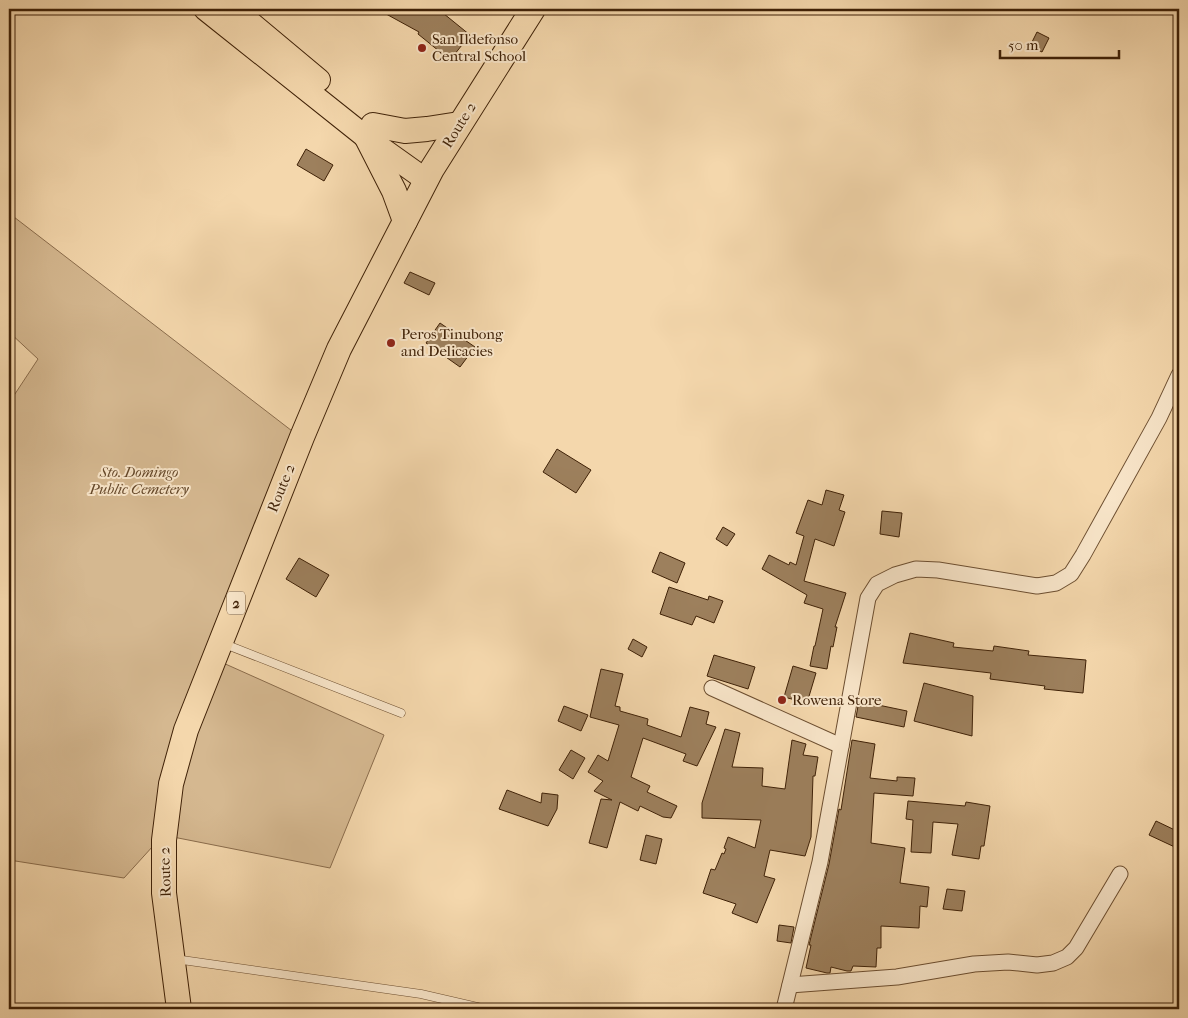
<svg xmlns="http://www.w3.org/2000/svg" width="1188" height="1018" font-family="'IM FELL French Canon',serif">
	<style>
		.green { fill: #d5b890; stroke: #8a6c4c }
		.building { fill: #9d805d; stroke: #3f2107 }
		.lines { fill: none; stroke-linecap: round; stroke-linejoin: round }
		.service-casing { stroke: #6c4e30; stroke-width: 9 }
		.minor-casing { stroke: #6c4e30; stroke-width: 17 }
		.primary-casing { stroke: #3f2107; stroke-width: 24 }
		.trunk-casing { stroke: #3f2107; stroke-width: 26 }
		.service { stroke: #f8e5c9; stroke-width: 8 }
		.minor { stroke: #f8e5c9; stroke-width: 15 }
		.primary { stroke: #f4d7ac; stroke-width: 22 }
		.trunk { stroke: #f4d7ac; stroke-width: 24 }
		.poi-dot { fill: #8f2418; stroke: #f8e5c9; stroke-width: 2 }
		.labels { text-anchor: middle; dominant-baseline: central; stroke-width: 4; stroke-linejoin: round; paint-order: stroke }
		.shield { fill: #f8e5c9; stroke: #765c41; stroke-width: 1 }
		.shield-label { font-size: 14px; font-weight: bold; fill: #3f2107 }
		.poi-label { font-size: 15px; fill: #3f2107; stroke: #f8e5c9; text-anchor: start }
		.street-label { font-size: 15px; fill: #3f2107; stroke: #f8e5c9 }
		.park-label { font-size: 15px; font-style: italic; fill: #644729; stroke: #f8e5c9 }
	</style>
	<rect width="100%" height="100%" fill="#f4d7ac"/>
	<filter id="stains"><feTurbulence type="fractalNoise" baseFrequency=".004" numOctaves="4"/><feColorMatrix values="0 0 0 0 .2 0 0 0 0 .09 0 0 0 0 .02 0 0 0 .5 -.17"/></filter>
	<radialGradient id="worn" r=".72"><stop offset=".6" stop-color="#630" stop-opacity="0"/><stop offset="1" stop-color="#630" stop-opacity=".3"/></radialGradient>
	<path class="green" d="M14,217l282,217 -84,224 172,77 -54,133 -167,-33 -39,43 -115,-18v-457l29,-44 -29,-27v-97z"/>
	<g class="building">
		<path d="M377,9h61l32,26 -20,25 -32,-26 1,-2z"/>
		<path d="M1037,32l12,6 -7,14 -12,-6z"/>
		<path d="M306,149l27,16 -9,16 -27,-16z"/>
		<path d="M410,272l25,11 -6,12 -25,-12z"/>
		<path d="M440,323l35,24 -15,20 -34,-24z"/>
		<path d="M557,449l34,21 -15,23 -33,-21z"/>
		<path d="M826,490l18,5 -5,15 6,2 -11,34 -19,-7 -11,42 42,12 -11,34h2l-4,20 -2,-1 -4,23 -17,-3 4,-20h1l8,-37 -19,-6 3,-8 -45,-26 7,-14 20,10 1,-3 6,3 8,-29 -8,-3 12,-33 14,5z"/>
		<path d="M882,511l20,2 -3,24 -19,-3z"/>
		<path d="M723,527l12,7 -8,12 -11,-7z"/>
		<path d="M660,552l25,11 -8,20 -25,-11z"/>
		<path d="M299,558l30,17 -13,22 -30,-18z"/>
		<path d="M669,587l39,13 1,-4 14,5 -9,22 -18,-7 -4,9 -32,-11z"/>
		<path d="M910,633l44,10 -1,4 40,4 1,-5 35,5 -1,4 58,5 -3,33 -39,-4 1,-3 -55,-7 1,-6 -88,-10z"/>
		<path d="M633,639l14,8 -5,10 -14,-8z"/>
		<path d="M714,655l41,12 -7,22 -41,-13z"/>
		<path d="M793,666l23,7 -9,30 -23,-6z"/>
		<path d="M601,669l22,5 -8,32 5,1v4l28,8 -1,6 34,12 9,-30 19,5 -3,12 10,3 -19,39 -14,-5 3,-7 -43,-16 -12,39 19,9 -3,6 30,14 -6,12 -8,-1 -23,-11 -2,5 -18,-9 -13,46 -18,-5 12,-44 11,1 -18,-9 9,-10 -15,-9 10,-17 10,6 11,-36 -29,-8z"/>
		<path d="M924,683l49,13 -1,40 -58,-15z"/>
		<path d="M859,701l48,10 -3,16 -48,-10z"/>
		<path d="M564,706l24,9 -7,16 -23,-10z"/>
		<path d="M725,729l15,4 -8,34 31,1 -1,18 23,3 7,-49 14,4 -3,11 15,2 -3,19h-2l-2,61 -6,19 -35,-6 -6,26 11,3 -18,44 -25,-10 4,-9 -33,-11 8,-24 4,1 7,-17 2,1 2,-5 -2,-1 4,-11 27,11 6,-28 -59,-2v-15z"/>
		<path d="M852,740l23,4 -5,34 27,3v-4l18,1 -2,18 -39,-3 -3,50 34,5 -5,35 29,4 -2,20 -7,-1 -1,22 -38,-2v22h-4l-1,19 -23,-1 -2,5h-4l-16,-4 -1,6h-3l-21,-5 5,-23h-2l20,-81 10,-55 2,1z"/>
		<path d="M571,750l14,8 -12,21 -14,-9z"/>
		<path d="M507,790l34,13 1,-10 16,2 -1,14 -9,17 -49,-17z"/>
		<path d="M908,801l57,5 1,-4 24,4 -6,40h-3l-2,13 -27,-4 6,-31 -25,-2 -2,31 -20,-1 2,-32 -7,-1z"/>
		<path d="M1156,821l23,11v17l-30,-14z"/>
		<path d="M646,835l16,4 -6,25 -16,-4z"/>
		<path d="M947,889l18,2 -3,20 -19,-2z"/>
		<path d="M779,925l15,2 -3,16 -14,-2z"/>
	</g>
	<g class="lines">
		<g class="service-casing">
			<g id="service">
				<path d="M222,643l179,70"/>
				<path d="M175,959l246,35 65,15"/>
			</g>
		</g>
		<g class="minor-casing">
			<g id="minor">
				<path d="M712,688l129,58"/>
				<path d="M790,985l107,-8 77,-13 34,-2 29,3 16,-2 14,-6 9,-9 44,-74"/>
				<path d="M784,1009l36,-147 48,-264 9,-14 18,-9 21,-6 22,1 99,16 19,-3 15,-9 12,-19 76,-137 20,-43"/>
			</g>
		</g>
		<g class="primary-casing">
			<g id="primary">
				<path d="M205,9l162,129 59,42"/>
				<path d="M234,9l85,71"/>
			</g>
		</g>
		<g class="trunk-casing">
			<g id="trunk">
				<path d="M373,125l32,6 22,-2 32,-5"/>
				<path d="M367,138l27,53 11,30"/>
				<path d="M179,1009l-15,-116v-53l7,-56 15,-54 116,-293 37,-88 93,-180 101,-160"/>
			</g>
		</g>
		<use href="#service" class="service"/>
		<use href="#minor" class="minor"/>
		<use href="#primary" class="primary"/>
		<use href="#trunk" class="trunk"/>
	</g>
	<g class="poi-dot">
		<circle cx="422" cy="48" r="5"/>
		<circle cx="391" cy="343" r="5"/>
		<circle cx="782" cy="700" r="5"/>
	</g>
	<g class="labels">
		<rect class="shield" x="227" y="591.5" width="18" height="23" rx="4"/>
		<g class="shield-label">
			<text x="236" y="603">2</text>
		</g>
		<g class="poi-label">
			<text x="432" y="39">San Ildefonso<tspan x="432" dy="17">Central School</tspan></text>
			<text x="401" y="334">Peros Tinubong<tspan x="401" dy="17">and Delicacies</tspan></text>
			<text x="792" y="700">Rowena Store</text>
		</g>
		<g class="street-label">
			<text transform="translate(459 125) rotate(-58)">Route 2</text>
			<text transform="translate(281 488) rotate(-68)">Route 2</text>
			<text transform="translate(165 872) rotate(-92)">Route 2</text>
		</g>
		<g class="park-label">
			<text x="139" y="472">Sto. Domingo<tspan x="139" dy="17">Public Cemetery</tspan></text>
		</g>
	</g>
	<rect width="1188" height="1018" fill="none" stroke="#f4d7ac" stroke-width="30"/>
	<rect x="10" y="10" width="1168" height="998" fill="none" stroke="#3f2107" stroke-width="2.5"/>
	<rect x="15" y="15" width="1158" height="988" fill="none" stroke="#3f2107"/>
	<path d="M1000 50v8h119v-8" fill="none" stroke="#3f2107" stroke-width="2.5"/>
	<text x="1008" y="50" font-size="15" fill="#3f2107" stroke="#f8e5c9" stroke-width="4" paint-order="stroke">50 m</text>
	<rect width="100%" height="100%" filter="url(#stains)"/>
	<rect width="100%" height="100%" fill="url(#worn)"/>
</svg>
